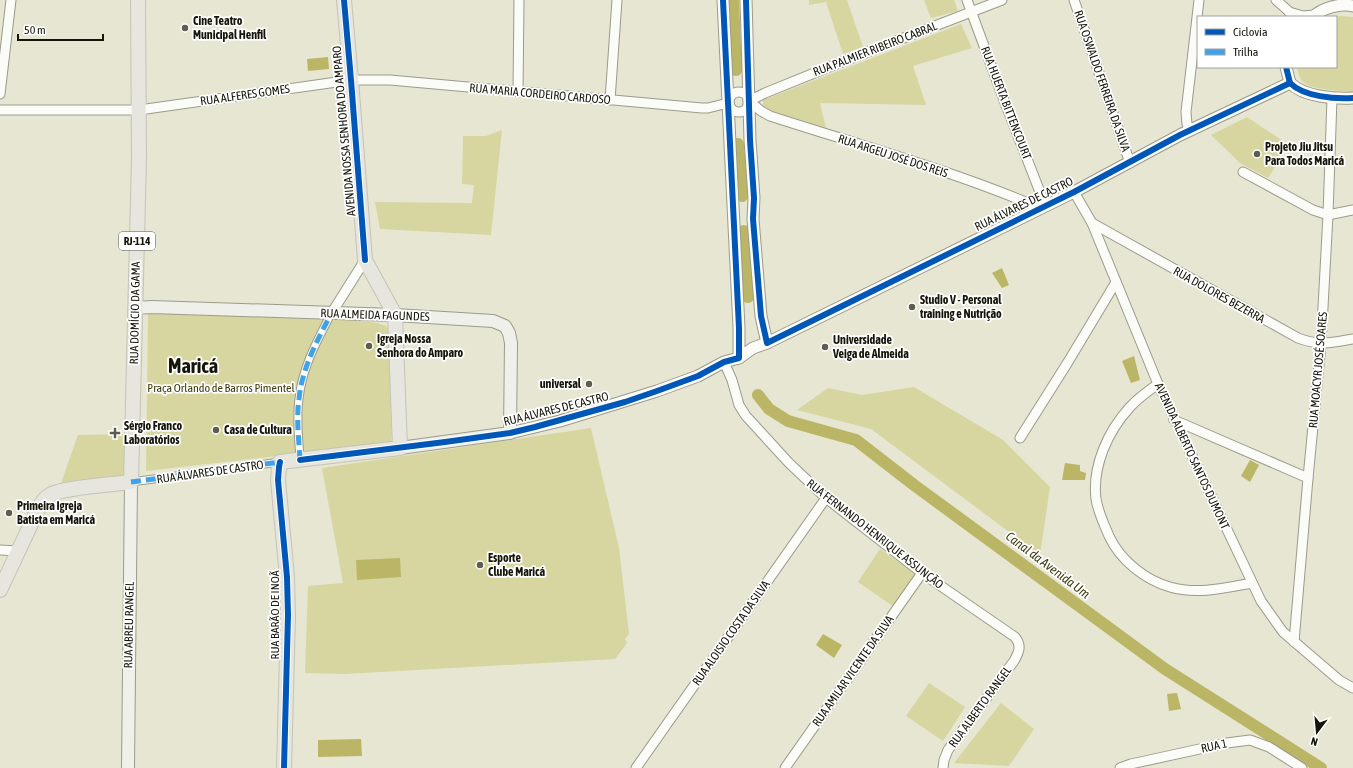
<svg xmlns="http://www.w3.org/2000/svg" width="1353" height="768" font-family="'Asap Condensed',sans-serif">
	<style>
		.green { fill: #d7d6a0 }
		.water { fill: #bbb665 }
		.lines { fill: none; stroke-linecap: round; stroke-linejoin: round }
		.canal { stroke: #bbb665; stroke-width: 12 }
		.pedestrian-casing { stroke: #9b9b8c; stroke-width: 9 }
		.minor-casing { stroke: #9b9b8c; stroke-width: 11 }
		.tertiary-casing { stroke: #9b9b8c; stroke-width: 13 }
		.secondary-casing { stroke: #9b9b8c; stroke-width: 14 }
		.primary-casing { stroke: #c3c3b9; stroke-width: 16 }
		.pedestrian { stroke: #fbfbf8; stroke-width: 7 }
		.minor { stroke: #fbfbf8; stroke-width: 9 }
		.tertiary { stroke: #fbfbf8; stroke-width: 11 }
		.secondary { stroke: #f0f0eb; stroke-width: 12 }
		.primary { stroke: #e6e6de; stroke-width: 14 }
		.quiet { stroke: #3da2e9; stroke-width: 5; stroke-dasharray: 10 5; stroke-linecap: butt }
		.cycleway-casing { stroke: #fff; stroke-width: 8 }
		.cycleway { stroke: #0057b8; stroke-width: 6 }
		.poi-dot { fill: #5e5e50; stroke: #fff; stroke-width: 1.5 }
		.labels { text-anchor: middle; dominant-baseline: central; stroke-width: 3.5; stroke-linejoin: round; paint-order: stroke }
		.shield { fill: #fff; stroke: #5b5b53; stroke-width: 1 }
		.shield-label { font-size: 11px; font-weight: bold; fill: #151509 }
		.poi-label { font-size: 12px; font-weight: bold; fill: #151509; stroke: #fff; text-anchor: start }
		.street-label { font-size: 12px; fill: #151509; stroke: #fff }
		.park-label { font-size: 12px; fill: #3b390c; stroke: #fff }
		.water-label { font-size: 13px; font-style: italic; fill: #3e3c0f; stroke: #fff }
		.town-label { font-size: 20px; font-weight: bold; fill: #151509; stroke: #fff }
	</style>
	<rect width="100%" height="100%" fill="#e6e6d3"/>
	<g class="green">
		<path d="M809,0h38l16,47 -20,7 -17,-52 -17,3z"/>
		<path d="M924,0h30l4,11 -27,7z"/>
		<path d="M1340,16l13,1v75c-12,-1 -41,-2 -50,-10 -4,-4 -5,-10 -6,-15h39v-50z"/>
		<path d="M961,24l11,24 -59,18 13,39 -106,-2 6,25 -63,-20v-8z"/>
		<path d="M1247,117l42,28 -21,33 -28,-15 -29,-28z"/>
		<path d="M502,130l-11,105 -111,-6 -5,-27 97,1 2,-18 -12,-1 1,-48h23z"/>
		<path d="M148,312l184,8c22,0 45,-2 64,12l-5,111 -245,28z"/>
		<path d="M914,387l89,53 47,47 -10,68 -169,-126 -74,-19 31,-22 34,7z"/>
		<path d="M591,428l28,120 10,86 -4,5 2,4 -12,16 -270,15 -40,-1 3,-87 35,-3 -21,-115z"/>
		<path d="M128,434l-1,46 -67,6 18,-51z"/>
		<path d="M880,549l36,25 -22,33 -36,-25z"/>
		<path d="M929,683l36,24 -22,34 -37,-25z"/>
		<path d="M1001,703l33,26 -25,37 -55,-3z"/>
	</g>
	<g class="water">
		<path d="M328,57l1,12 -21,2 -1,-12z"/>
		<path d="M1002,268l7,17 -7,3 -10,-15z"/>
		<path d="M1134,356l6,24 -9,3 -9,-22z"/>
		<path d="M1250,460l9,5 -9,17 -9,-6z"/>
		<path d="M1065,463l15,2v6l6,2 -1,7h-23z"/>
		<path d="M400,558l1,19 -44,3 -1,-20z"/>
		<path d="M823,634l19,11 -8,13 -18,-13z"/>
		<path d="M1177,693l4,16 -12,2 -2,-17z"/>
		<path d="M361,739l1,17 -44,1v-17z"/>
	</g>
	<g class="lines">
		<g class="canal">
			<path d="M733,0l3,70"/>
			<path d="M738,144l4,52"/>
			<path d="M744,231l4,66"/>
			<path d="M758,395l11,14 19,12 68,19 58,45 251,184 156,99"/>
		</g>
		<g class="pedestrian-casing">
			<g id="pedestrian">
				<path d="M300,460c-1,-20 -4,-41 -1,-61 3,-31 18,-58 32,-85"/>
				<path d="M131,482l149,-20"/>
			</g>
		</g>
		<g class="minor-casing">
			<g id="minor">
				<path d="M967,0l37,100 41,105"/>
				<path d="M1002,0l-163,63 -74,30 -16,8 12,10 9,5c90,29 183,55 270,92"/>
				<path d="M1074,0l56,163"/>
				<path d="M1276,0l17,15"/>
				<path d="M1289,12l14,4 12,-1"/>
				<circle cx="739" cy="102" r="10"/>
				<path d="M518,92l1,-92"/>
				<path d="M0,94l11,-94"/>
				<path d="M610,100l7,-100"/>
				<path d="M0,110h139l212,-30h39l312,28h6l20,-5"/>
				<path d="M1190,131l-3,-7 -1,-12 13,-112"/>
				<path d="M1243,172l70,38 15,5 25,-5"/>
				<path d="M1074,192l18,31 66,161 103,217 22,31 56,48 14,8"/>
				<path d="M1092,223l206,115c20,8 35,5 55,1"/>
				<path d="M331,314l34,-54"/>
				<path d="M724,362l8,18 7,25 7,11 43,47 37,35 96,75 93,64c7,9 4,15 -1,24l-66,89 -4,10 -1,8"/>
				<path d="M1158,384c-10,7 -20,14 -28,23 -22,24 -38,59 -34,92 2,13 8,25 13,37 11,24 36,44 61,51 27,8 55,1 82,-4"/>
				<path d="M1174,420l134,58"/>
				<path d="M1020,438l48,-76 48,-80"/>
				<path d="M0,550l17,1"/>
				<path d="M1294,642l14,-164 13,-134 7,-129 4,-117"/>
				<path d="M636,768l190,-270"/>
				<path d="M785,768l137,-195"/>
				<path d="M1120,768l11,-4 96,-21 23,-3 19,7 33,21"/>
			</g>
		</g>
		<g class="tertiary-casing">
			<g id="tertiary">
				<path d="M723,0l16,328v30"/>
				<path d="M746,0l4,140 4,58 -1,21 8,97 6,27"/>
				<path d="M1313,17c9,-9 27,-14 40,-11"/>
				<path d="M1286,67l4,16c14,14 45,16 63,15"/>
				<path d="M510,433l50,-12 97,-30 41,-15 26,-14 15,-4 14,-10 14,-5 307,-151 106,-57 110,-52"/>
			</g>
		</g>
		<g class="secondary-casing">
			<g id="secondary">
				<path d="M135,308l17,-1 243,8 98,6 12,5 4,7 2,10 -1,90 -110,15"/>
				<path d="M128,768l3,-286"/>
			</g>
		</g>
		<g class="primary-casing">
			<g id="primary">
				<path d="M0,590l39,-83c3,-5 6,-9 11,-12 10,-7 65,-11 81,-13l8,-325 -1,-157"/>
				<path d="M284,768l4,-153 -1,-38 -9,-97 1,-13 1,-5 120,-14 -5,-133 -30,-55 -14,-180 -7,-80"/>
			</g>
		</g>
		<use href="#pedestrian" class="pedestrian"/>
		<use href="#minor" class="minor"/>
		<use href="#tertiary" class="tertiary"/>
		<use href="#secondary" class="secondary"/>
		<use href="#primary" class="primary"/>
		<g class="quiet">
			<path d="M300,460c-1,-20 -4,-41 -1,-61 3,-31 18,-58 32,-85"/>
			<path d="M131,482l149,-20"/>
		</g>
		<g class="cycleway-casing">
			<g id="cycleway">
				<path d="M344,0l7,80 14,180"/>
				<path d="M746,0l4,140 4,58 -1,21 8,97 6,27 307,-151 106,-57 110,-52"/>
				<path d="M1286,67l4,16c14,14 45,16 63,15"/>
				<path d="M300,460l145,-18 65,-9 25,-6 90,-25 32,-11 41,-15 26,-14 15,-4v-30l-16,-328"/>
				<path d="M280,462l-1,5 -1,13 9,97 1,38 -4,153"/>
			</g>
		</g>
		<use href="#cycleway" class="cycleway"/>
	</g>
	<g class="poi-dot">
		<circle cx="185" cy="28" r="4"/>
		<circle cx="1257" cy="154" r="4"/>
		<circle cx="912" cy="307" r="4"/>
		<circle cx="369" cy="346" r="4"/>
		<circle cx="825" cy="347" r="4"/>
		<circle cx="589" cy="384" r="4"/>
		<circle cx="216" cy="430" r="4"/>
		<path d="M113 427h4v4h4v4h-4v4h-4v-4h-4v-4h4z"/>
		<circle cx="9" cy="513" r="4"/>
		<circle cx="480" cy="565" r="4"/>
	</g>
	<g class="labels">
		<rect class="shield" x="119" y="232" width="36" height="18" rx="3"/>
		<g class="shield-label">
			<text x="137" y="241">RJ-114</text>
		</g>
		<g class="poi-label">
			<text x="193" y="21">Cine Teatro<tspan x="193" dy="14">Municipal Henfil</tspan></text>
			<text x="1265" y="147">Projeto Jiu Jitsu<tspan x="1265" dy="14">Para Todos Maricá</tspan></text>
			<text x="920" y="300">Studio V - Personal<tspan x="920" dy="14">training e Nutrição</tspan></text>
			<text x="377" y="339">Igreja Nossa<tspan x="377" dy="14">Senhora do Amparo</tspan></text>
			<text x="833" y="340">Universidade<tspan x="833" dy="14">Veiga de Almeida</tspan></text>
			<text x="581" y="384" text-anchor="end">universal</text>
			<text x="124" y="426">Sérgio Franco<tspan x="124" dy="14">Laboratórios</tspan></text>
			<text x="224" y="430">Casa de Cultura</text>
			<text x="17" y="506">Primeira Igreja<tspan x="17" dy="14">Batista em Maricá</tspan></text>
			<text x="488" y="558">Esporte<tspan x="488" dy="14">Clube Maricá</tspan></text>
		</g>
		<g class="street-label">
			<text transform="translate(875 49) rotate(-21)">RUA PALMIER RIBEIRO CABRAL</text>
			<text transform="translate(1102 81) rotate(71)">RUA OSWALDO FERREIRA DA SILVA</text>
			<text transform="translate(540 94) rotate(5)">RUA MARIA CORDEIRO CARDOSO</text>
			<text transform="translate(245 95) rotate(-8)">RUA ALFERES GOMES</text>
			<text transform="translate(1006 103) rotate(69)">RUA HUERTA BITTENCOURT</text>
			<text transform="translate(344 131) rotate(-95)">AVENIDA NOSSA SENHORA DO AMPARO</text>
			<text transform="translate(893 156) rotate(18)">RUA ARGEU JOSÉ DOS REIS</text>
			<text transform="translate(1024 204) rotate(-26)">RUA ÁLVARES DE CASTRO</text>
			<text transform="translate(1219 295) rotate(29)">RUA DOLORES BEZERRA</text>
			<text transform="translate(135 313) rotate(-89)">RUA DOMÍCIO DA GAMA</text>
			<text transform="translate(375 315) rotate(2)">RUA ALMEIDA FAGUNDES</text>
			<text transform="translate(1318 370) rotate(-85)">RUA MOACYR JOSÉ SOARES</text>
			<text transform="translate(556 409) rotate(-14)">RUA ÁLVARES DE CASTRO</text>
			<text transform="translate(1192 456) rotate(65)">AVENIDA ALBERTO SANTOS DUMONT</text>
			<text transform="translate(210 472) rotate(-8)">RUA ÁLVARES DE CASTRO</text>
			<text transform="translate(875 534) rotate(38)">RUA FERNANDO HENRIQUE ASSUNÇÃO</text>
			<text transform="translate(275 615) rotate(-90)">RUA BARÃO DE INOÃ</text>
			<text transform="translate(129 625) rotate(-89)">RUA ABREU RANGEL</text>
			<text transform="translate(731 633) rotate(-55)">RUA ALOISIO COSTA DA SILVA</text>
			<text transform="translate(853 671) rotate(-55)">RUA AMILAR VICENTE DA SILVA</text>
			<text transform="translate(980 707) rotate(-54)">RUA ALBERTO RANGEL</text>
			<text transform="translate(1214 746) rotate(-12)">RUA 1</text>
		</g>
		<g class="park-label">
			<text x="221" y="388">Praça Orlando de Barros Pimentel</text>
		</g>
		<g class="water-label">
			<text transform="translate(1048 565) rotate(37)">Canal da Avenida Um</text>
		</g>
		<g class="town-label">
			<text x="193" y="365">Maricá</text>
		</g>
	</g>
	<rect x="1197" y="16" width="140" height="52" fill="#ffffff" stroke="#a1a19d"/>
	<rect x="1205" y="29" width="20" height="6" fill="#0057b8" stroke="#a1a19d"/>
	<text x="1233" y="36" font-size="12" fill="#151509">Ciclovia</text>
	<rect x="1205" y="49" width="20" height="6" fill="#3da2e9" stroke="#a1a19d"/>
	<text x="1233" y="56" font-size="12" fill="#151509">Trilha</text>
	<g transform="translate(1317 732) rotate(196)" stroke="#ffffff" stroke-width="3" paint-order="stroke">
	<path d="M0-3L7 15L0 10L-7 15Z" fill="#151509"/>
	<text y="-6" font-size="11" font-weight="bold" text-anchor="middle" fill="#151509">N</text>
	</g>
	<path d="M18 34v6h85v-6" fill="none" stroke="#151509" stroke-width="2"/>
	<text x="24" y="34" font-size="12" fill="#151509" stroke="#ffffff" stroke-width="3" paint-order="stroke">50 m</text>
</svg>
